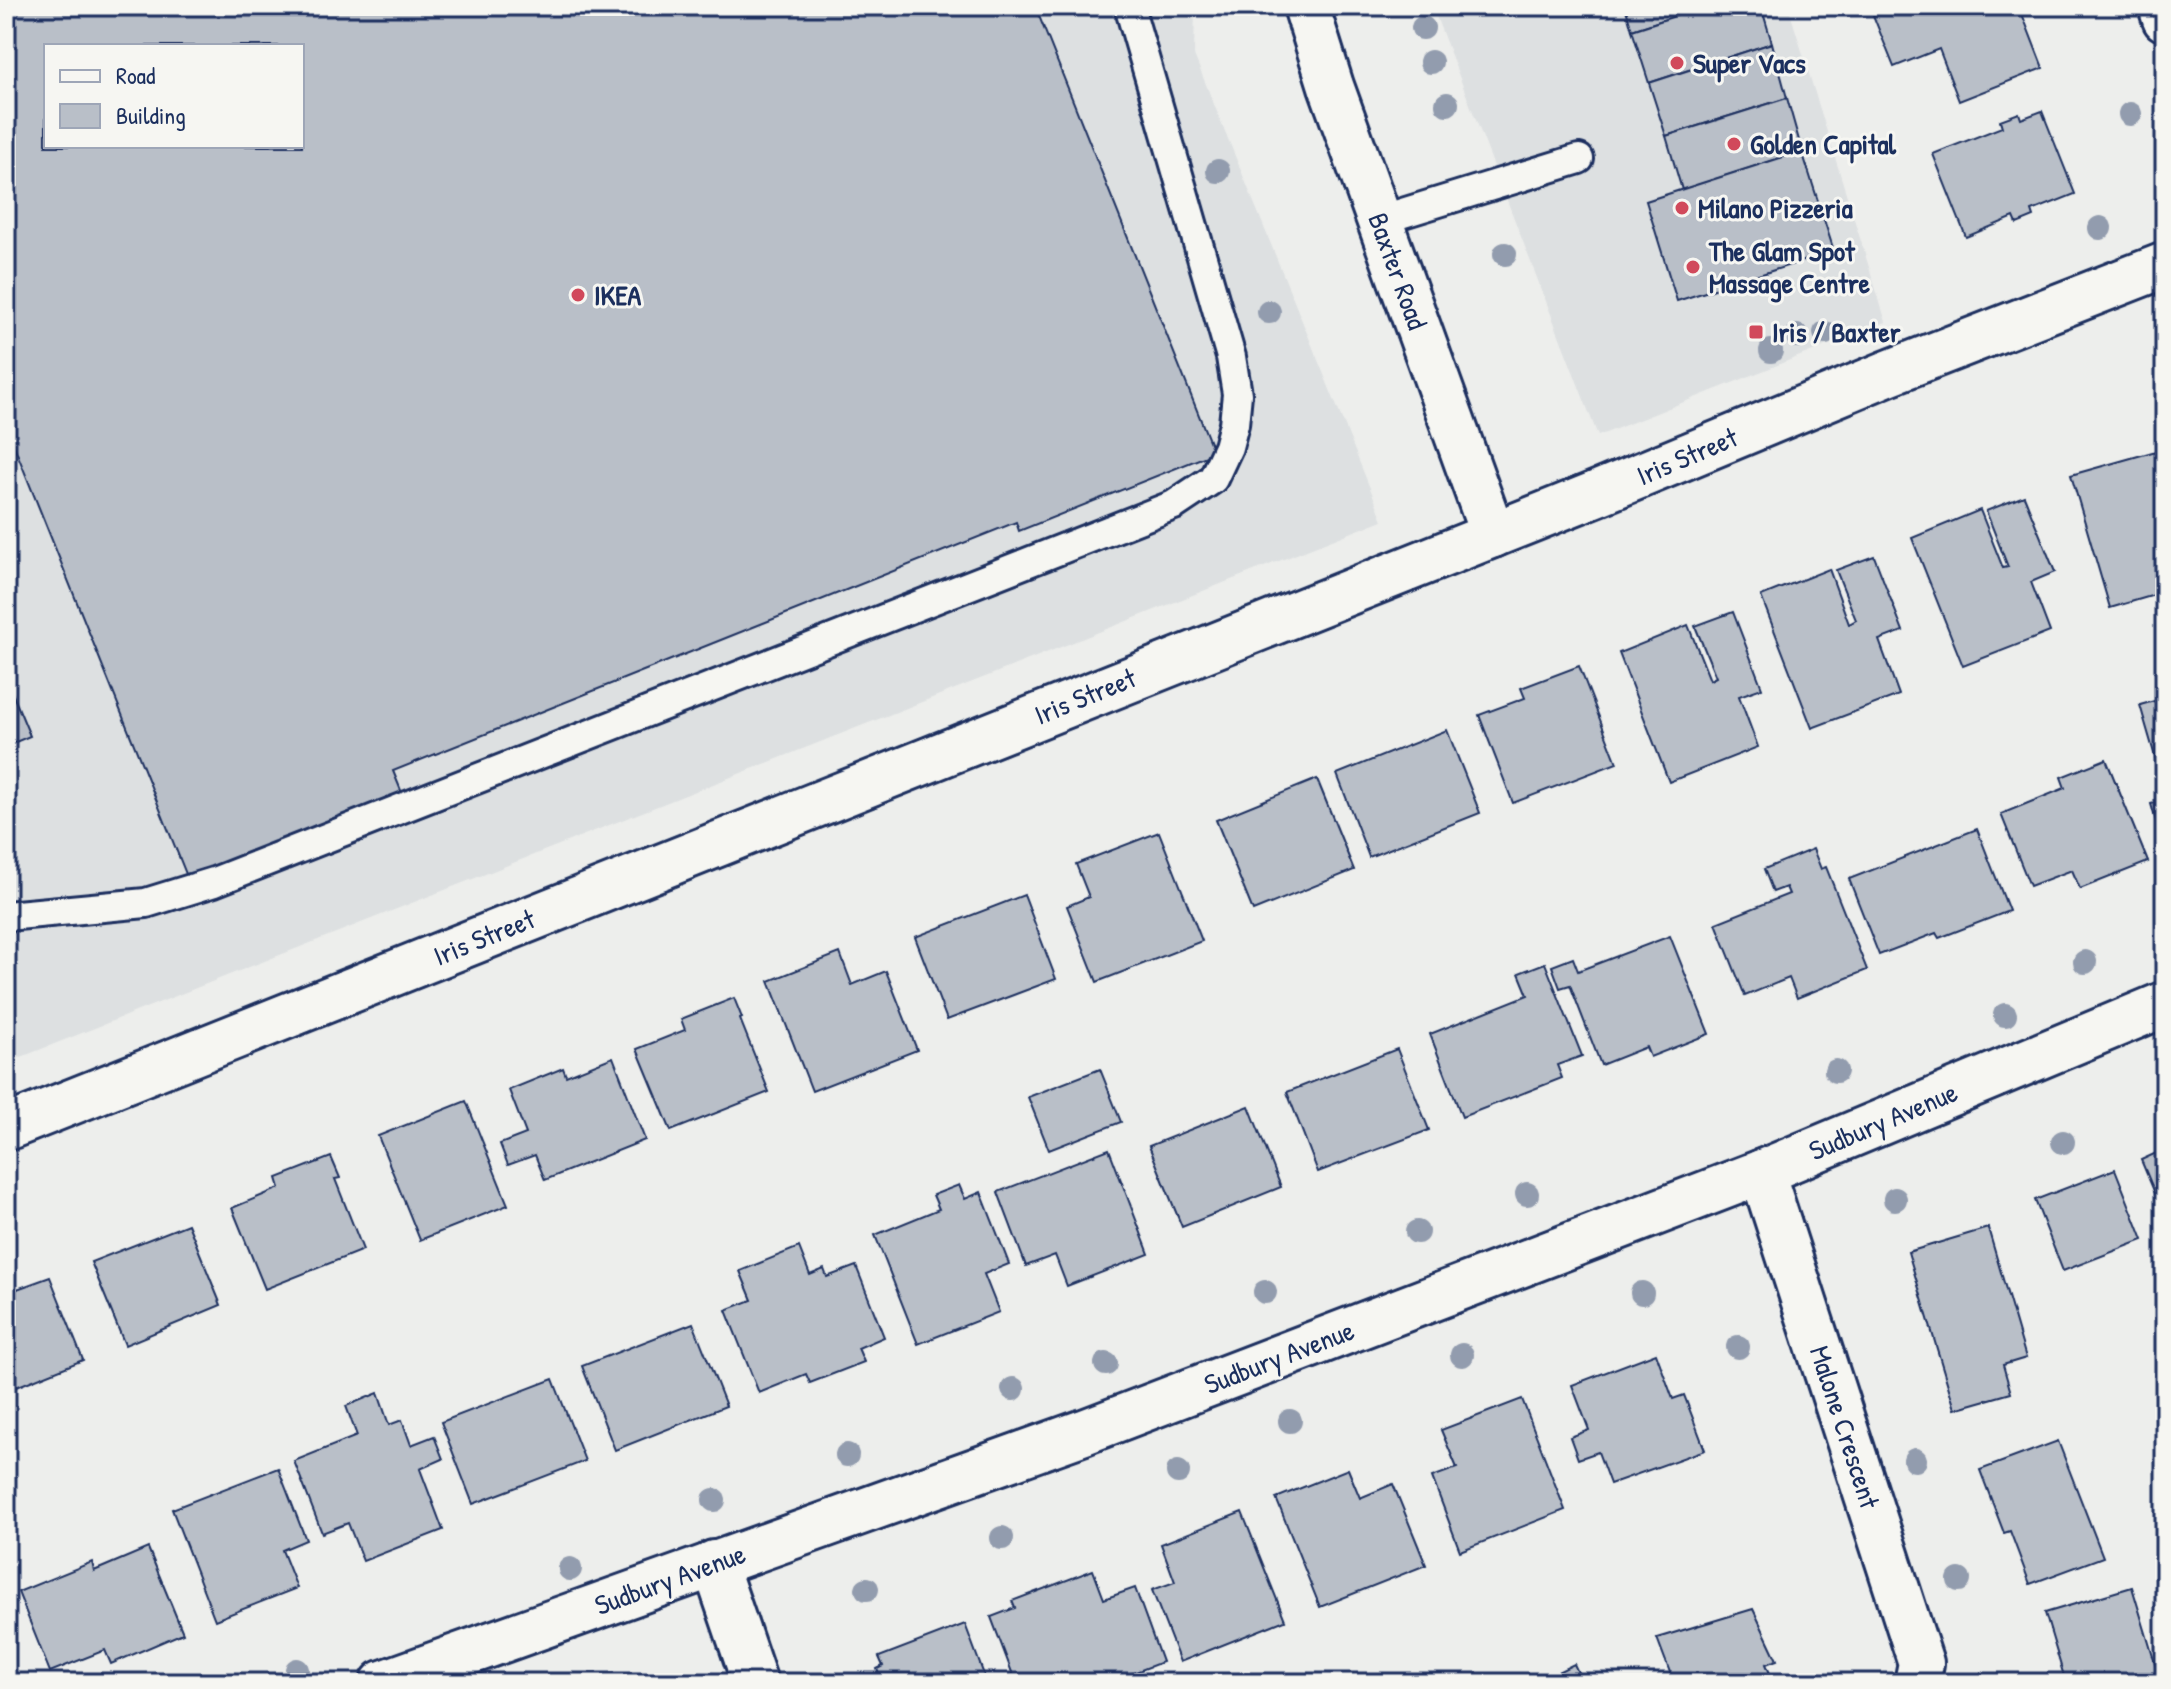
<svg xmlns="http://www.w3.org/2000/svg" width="2171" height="1689" font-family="'Patrick Hand',sans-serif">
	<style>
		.built { fill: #dde0e1; fill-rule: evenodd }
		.building { fill: #b9bfc8; stroke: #1b2f5e; stroke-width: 2; fill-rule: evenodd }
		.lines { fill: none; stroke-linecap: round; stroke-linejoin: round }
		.service-casing { stroke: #1b2f5e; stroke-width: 34 }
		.minor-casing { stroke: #1b2f5e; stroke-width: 50 }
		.tertiary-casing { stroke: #1b2f5e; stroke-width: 50 }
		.service { stroke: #f6f6f2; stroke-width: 28 }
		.minor { stroke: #f6f6f2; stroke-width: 44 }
		.tertiary { stroke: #f6f6f2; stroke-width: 44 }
		.tree { fill: #929cae }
		.poi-dot { fill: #d1495b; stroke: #f6f6f2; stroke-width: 3 }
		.labels { text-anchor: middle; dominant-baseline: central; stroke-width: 6; stroke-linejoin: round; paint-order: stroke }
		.poi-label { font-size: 28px; font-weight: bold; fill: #1b2f5e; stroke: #f6f6f2; text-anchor: start }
		.street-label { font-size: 28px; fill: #1b2f5e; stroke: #f6f6f2 }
	</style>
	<rect width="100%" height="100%" fill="#edeeec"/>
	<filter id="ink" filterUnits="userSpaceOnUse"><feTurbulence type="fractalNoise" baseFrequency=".0125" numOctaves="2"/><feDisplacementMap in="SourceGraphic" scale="16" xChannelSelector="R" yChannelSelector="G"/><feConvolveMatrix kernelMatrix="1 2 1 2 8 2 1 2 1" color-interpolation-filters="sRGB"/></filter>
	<g filter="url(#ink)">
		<g class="built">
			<path d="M6,6h1189l-1,49 189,465 -1377,543zM46,46h256v100h-256z"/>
			<path d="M1432,6h356l98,316 -288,114z"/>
		</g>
		<g class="building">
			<path d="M6,6h1029l179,447 -195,78 -3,-9 -623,249 9,22 -214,86 -175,-436 -7,3zM46,46h256v100h-256z"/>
			<path d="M1625,6h81l-74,24z"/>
			<path d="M1706,6h55l11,37 -123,40 -17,-53z"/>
			<path d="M1892,6h127l24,62 -84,33 -20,-52 -45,18 -21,-52z"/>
			<path d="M1772,43l15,55 -121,38 -17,-53z"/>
			<path d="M1787,98l15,53 -120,39 -16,-54z"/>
			<path d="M2042,111l33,83 -43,17 2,6 -17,7 -3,-7 -48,20 -33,-83 69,-27 -2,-7 19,-7 2,6z"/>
			<path d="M1802,151l32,100 -157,50 -31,-100z"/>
			<path d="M2156,451l9,29v112l-55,16 -39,-133z"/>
			<path d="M2024,496l31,76 -24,10 19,50 -87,34 -51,-128 68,-28 23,58 5,-1 -22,-56z"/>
			<path d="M1874,556l29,75 -24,9 20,55 -87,33 -51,-132 68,-27 20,55 7,-4 -20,-50z"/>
			<path d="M1733,612l29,76 -23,8 19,51 -89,35 -50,-129 69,-28 22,55 6,-3 -21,-51z"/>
			<path d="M1579,666l38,97 -104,40 -34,-88 46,-17 -4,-10z"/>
			<path d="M6,678l24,58 -24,10z"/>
			<path d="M2165,698v93l-25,-86z"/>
			<path d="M1447,730l33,83 -111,44 -32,-83z"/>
			<path d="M2106,759l42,103 -68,27 -8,-19 -42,16 -29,-72 64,-26 -4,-11z"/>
			<path d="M1317,779l37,91 -101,41 -37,-91z"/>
			<path d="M2165,800v26l-7,2 -7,-24z"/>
			<path d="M1977,829l32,82 -70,27 -3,-5 -57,22 -30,-76z"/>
			<path d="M1159,832l43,109 -105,41 -30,-76 22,-9 -13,-33z"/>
			<path d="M1813,849l8,20 5,-2 41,103 -70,28 -8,-20 -44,18 -29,-73 73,-29 -3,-7 -13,5 -9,-23z"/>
			<path d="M1024,895l32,84 -109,41 -32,-83z"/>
			<path d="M1670,936l39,98 -59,23 -4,-10 -45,18 -31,-80 -10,3 -8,-22 21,-8 5,13z"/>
			<path d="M840,953l12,32 34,-14 31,79 -105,41 -43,-110z"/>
			<path d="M1545,963l37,93 -25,9 5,13 -100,39 -32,-83 98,-39 -9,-22z"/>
			<path d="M734,998l8,20 -2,1 29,73 -98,39 -34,-82 48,-19 -4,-11z"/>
			<path d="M1397,1049l32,81 -111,42 -31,-80z"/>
			<path d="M613,1057l32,83 -100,40 -10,-25 -27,10 -8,-21 26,-10 -17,-44 54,-22 3,8z"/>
			<path d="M1100,1069l21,53 -72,28 -21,-53z"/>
			<path d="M466,1101l42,104 -88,35 -42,-104z"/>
			<path d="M1249,1106l32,81 -99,40 -33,-81z"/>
			<path d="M1109,1149l40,105 -82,32 -12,-31 -29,11 -28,-74z"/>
			<path d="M2165,1149v68l-24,-57z"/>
			<path d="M331,1157l9,21 -5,1 28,71 -98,39 -33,-81 48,-20 -3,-10z"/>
			<path d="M2115,1169l28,71 -80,31 -28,-71z"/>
			<path d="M959,1185l6,14 16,-7 28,72 -25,10 15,38 -81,32 -43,-109 64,-26 -6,-14z"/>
			<path d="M188,1224l33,81 -96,40 -34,-83z"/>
			<path d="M1988,1228l38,130 -23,7 8,28 -56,16 -47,-157z"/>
			<path d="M799,1247l11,28 14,-6 3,8 29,-11 28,71 -26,11 6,14 -54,21 -4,-9 -47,19 -33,-83 26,-10 -12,-29z"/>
			<path d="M50,1277l33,83 -77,31v-98z"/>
			<path d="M693,1323l33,83 -111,44 -33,-84z"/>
			<path d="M1656,1353l17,46 11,-4 21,55 -95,34 -12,-32 -20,7 -8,-22 19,-7 -17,-45z"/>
			<path d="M553,1379l32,82 -112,43 -32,-82z"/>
			<path d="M378,1393l11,32 13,-5 9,25 23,-9 9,23 -23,10 23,61 -80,31 -15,-38 -26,10 -28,-72 63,-25 -11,-30z"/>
			<path d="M1522,1399l43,111 -105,41 -28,-74 25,-9 -16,-38z"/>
			<path d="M2058,1441l45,116 -73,27 -20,-53 -6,2 -24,-63z"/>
			<path d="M278,1468l28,72 -24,10 15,38 -82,32 -43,-111z"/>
			<path d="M1348,1469l12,29 33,-14 33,81 -106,42 -44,-109z"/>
			<path d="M1242,1512l43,108 -105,42 -28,-72 23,-8 -14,-38z"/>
			<path d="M148,1548l35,85 -72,31 -6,-14 -55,22 -32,-80 74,-30 2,9z"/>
			<path d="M1093,1570l11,29 31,-11 27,74 -55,21h-91l-25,-66 24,-9 -3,-7z"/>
			<path d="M2132,1587l29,96h-95l-21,-70z"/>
			<path d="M1753,1609l24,51 -11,4 8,19h-100l-17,-45z"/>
			<path d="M965,1624l22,59h-105l-5,-14 6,-3 -4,-9z"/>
			<path d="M1574,1664l9,19h-48z"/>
		</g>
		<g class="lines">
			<g class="service-casing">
				<g id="service">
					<path d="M1380,220l199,-61"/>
					<path d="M6,916l140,-13 68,-21 960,-377 39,-26 15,-32 6,-23 3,-30 -6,-37 -102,-351"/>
				</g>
			</g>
			<g class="minor-casing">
				<g id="minor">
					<path d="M1306,6l25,80 162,449"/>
					<path d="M2161,6l4,13"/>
					<path d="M1762,1172l159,491 -4,20"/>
					<path d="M714,1563l41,120"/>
					<path d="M383,1683l701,-251 678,-260 403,-168"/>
				</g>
			</g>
			<g class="tertiary-casing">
				<path id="tertiary" d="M6,1128l1592,-635 290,-120 277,-108"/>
			</g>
			<use href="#service" class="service"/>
			<use href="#minor" class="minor"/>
			<use href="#tertiary" class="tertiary"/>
		</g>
		<g class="tree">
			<circle cx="1423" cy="28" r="12"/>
			<circle cx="1431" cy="62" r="12"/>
			<circle cx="1447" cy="104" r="12"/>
			<circle cx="2130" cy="114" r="12"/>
			<circle cx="1218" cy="171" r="12"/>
			<circle cx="2100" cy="228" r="12"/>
			<circle cx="1505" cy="254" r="12"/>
			<circle cx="1269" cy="312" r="12"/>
			<circle cx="1825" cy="333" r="12"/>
			<circle cx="1797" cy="336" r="12"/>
			<circle cx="1771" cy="351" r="12"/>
			<circle cx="2085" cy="962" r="12"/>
			<circle cx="2005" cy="1015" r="12"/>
			<circle cx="1836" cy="1071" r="12"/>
			<circle cx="2063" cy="1142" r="12"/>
			<circle cx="1527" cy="1194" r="12"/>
			<circle cx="1895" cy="1199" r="12"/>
			<circle cx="1417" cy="1232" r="12"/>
			<circle cx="1265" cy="1292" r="12"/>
			<circle cx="1642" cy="1293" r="12"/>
			<circle cx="1738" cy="1347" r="12"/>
			<circle cx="1462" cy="1355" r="12"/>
			<circle cx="1106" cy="1364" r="12"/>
			<circle cx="1013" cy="1389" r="12"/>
			<circle cx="1290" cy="1421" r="12"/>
			<circle cx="847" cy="1455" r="12"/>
			<circle cx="1915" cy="1460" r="12"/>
			<circle cx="1178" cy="1472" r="12"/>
			<circle cx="714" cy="1500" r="12"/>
			<circle cx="1002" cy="1538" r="12"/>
			<circle cx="570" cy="1569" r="12"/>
			<circle cx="1959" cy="1580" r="12"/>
			<circle cx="867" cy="1589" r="12"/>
			<circle cx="297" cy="1670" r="12"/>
		</g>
	</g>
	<g class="poi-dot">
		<circle cx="1677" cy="63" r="8"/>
		<circle cx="1734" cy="144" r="8"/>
		<circle cx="1682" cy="208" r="8"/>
		<circle cx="1693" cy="267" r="8"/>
		<circle cx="578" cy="295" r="8"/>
		<rect x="1748" y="324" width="16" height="16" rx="4"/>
	</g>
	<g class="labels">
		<g class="poi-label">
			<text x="1693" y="63">Super Vacs</text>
			<text x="1750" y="144">Golden Capital</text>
			<text x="1698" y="208">Milano Pizzeria</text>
			<text x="1709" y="251">The Glam Spot<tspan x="1709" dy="32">Massage Centre</tspan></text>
			<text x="594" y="295">IKEA</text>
			<text x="1772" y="332">Iris / Baxter</text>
		</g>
		<g class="street-label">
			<text transform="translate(1398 271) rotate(70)">Baxter Road</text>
			<text transform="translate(1687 456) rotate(-23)">Iris Street</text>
			<text transform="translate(1085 696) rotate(-22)">Iris Street</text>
			<text transform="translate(484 937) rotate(-22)">Iris Street</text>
			<text transform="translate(1883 1121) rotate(-23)">Sudbury Avenue</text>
			<text transform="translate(1279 1357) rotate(-21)">Sudbury Avenue</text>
			<text transform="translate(1845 1427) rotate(72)">Malone Crescent</text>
			<text transform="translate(670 1579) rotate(-20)">Sudbury Avenue</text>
		</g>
	</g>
	<rect width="2171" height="1689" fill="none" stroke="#f6f6f2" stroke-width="32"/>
	<rect x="16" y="16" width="2139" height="1657" fill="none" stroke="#1b2f5e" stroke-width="3" filter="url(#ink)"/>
	<rect x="44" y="44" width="260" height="104" fill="#f6f6f2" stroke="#9ea6b7" stroke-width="2"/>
	<rect x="60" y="70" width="40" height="12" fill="#f6f6f2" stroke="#9ea6b7" stroke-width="2"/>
	<text x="116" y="84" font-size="24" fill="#1b2f5e">Road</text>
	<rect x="60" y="104" width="40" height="24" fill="#b9bfc8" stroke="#9ea6b7" stroke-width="2"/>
	<text x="116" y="124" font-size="24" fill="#1b2f5e">Building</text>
</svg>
